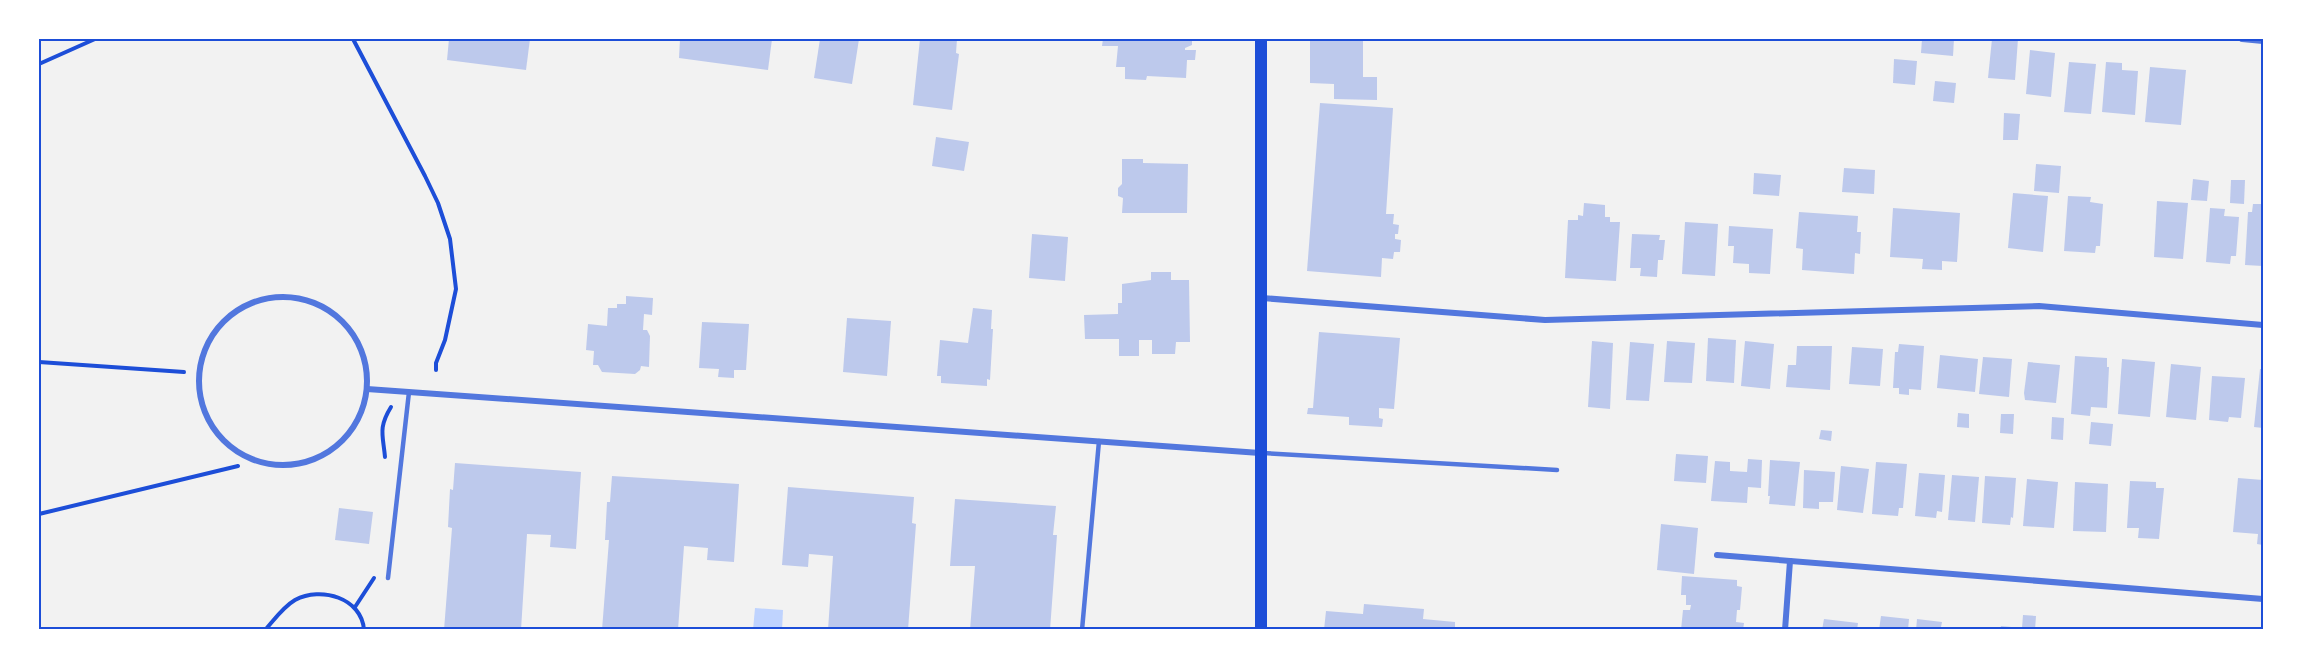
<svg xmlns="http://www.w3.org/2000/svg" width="2302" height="669" font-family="'Nunito Sans',sans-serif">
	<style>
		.water { fill: #bfd3fe }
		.building { fill: #bdc9ec }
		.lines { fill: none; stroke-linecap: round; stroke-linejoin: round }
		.path { stroke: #1d4ed8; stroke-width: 4 }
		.service { stroke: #5277de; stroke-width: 4.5 }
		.minor { stroke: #5277de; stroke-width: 6 }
		.secondary { stroke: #1d4ed8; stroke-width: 12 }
		.neatline { fill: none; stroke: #1d4ed8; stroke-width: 2 }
	</style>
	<rect width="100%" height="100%" fill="#f2f2f2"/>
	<path class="water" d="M755,608l28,2 -1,20h-29z"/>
	<g class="building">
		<path d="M449,39h81l-4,31 -79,-10z"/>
		<path d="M680,39h92l-4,31 -89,-12z"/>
		<path d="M820,39h39l-7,45 -38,-6z"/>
		<path d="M920,39h37l-1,14 3,1 -7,56 -39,-5z"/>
		<path d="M1103,39h89v6l-7,3v2h11l-1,10h-8l-1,18 -39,-2 -1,4 -21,-1v-12h-9l2,-21h-16z"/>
		<path d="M1310,39h53v38h14v23l-43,-1v-15l-24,-1z"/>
		<path d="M1922,39h32l-1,17 -32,-3z"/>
		<path d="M1992,39h26l-3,41 -27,-2z"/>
		<path d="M2030,50l25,3 -4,44 -25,-3z"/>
		<path d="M1894,59l23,2 -2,24 -22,-2z"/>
		<path d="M2069,62l27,2 -5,50 -27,-2z"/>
		<path d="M2106,62l16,1v7l16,1 -3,44 -33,-3z"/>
		<path d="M2150,67l36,3 -5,55 -36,-3z"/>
		<path d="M1935,81l21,2 -2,20 -21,-2z"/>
		<path d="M1320,103l73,5 -7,106h8l-1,10 6,1 -1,9h-3v5l6,1 -1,12h-6l-1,7 -11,-1 -1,19 -74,-6z"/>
		<path d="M2004,113l16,1 -2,26h-15z"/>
		<path d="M936,137l33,5 -5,29 -32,-5z"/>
		<path d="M1122,159h21v4l45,1 -1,49h-65l1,-15 -5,-2v-8l4,-4z"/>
		<path d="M2036,164l25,2 -2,27 -25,-2z"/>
		<path d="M1844,168l31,2 -1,24 -32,-2z"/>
		<path d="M1754,173l27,2 -2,21 -26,-2z"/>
		<path d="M2193,179l16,2 -2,20 -16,-1z"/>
		<path d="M2231,180h14l-1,24 -14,-1z"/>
		<path d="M2013,193l35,3 -5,56 -35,-4z"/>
		<path d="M2068,196l23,1 -1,5 13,2 -3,42h-4l-1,7 -31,-2z"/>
		<path d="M2157,201l31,2 -5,56 -29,-2z"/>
		<path d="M1584,203l21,2v12h5v5h10l-4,59 -51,-3 3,-58h10v-5l5,1z"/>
		<path d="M2253,204h10v62l-18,-1 3,-53h4z"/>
		<path d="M1893,208l67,5 -3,49 -15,-1v9l-20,-1 1,-10 -33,-2z"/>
		<path d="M2210,208l15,1 -1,7 15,1 -3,39h-5l-1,8 -24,-2z"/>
		<path d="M1799,212l59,4 -1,16h4l-1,22 -5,-1 -1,21 -52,-4 1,-21 -7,-1z"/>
		<path d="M1685,222l33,2 -3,52 -33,-2z"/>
		<path d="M1729,226l44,3 -3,45 -21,-1v-9l-16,-1 1,-17h-6z"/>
		<path d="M1032,234l36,3 -3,44 -36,-3z"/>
		<path d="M1632,234l28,1 -1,5h6l-2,20h-5l-1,17 -17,-1 1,-8h-11z"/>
		<path d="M1151,272h20v8h18l1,62h-14l-1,12h-23v-14h-13v16h-20v-17h-34l-1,-24 34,-1v-11h4v-19l29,-4z"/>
		<path d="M626,296l27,2 -1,17 -8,-1 -1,16h4l3,6 -1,31 -8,-1 -1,4 -5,4 -33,-2 -4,-7h-5l1,-14 -8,-1 2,-26 19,2 1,-18h9v-4h9z"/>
		<path d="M973,308l19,2 -1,19h2l-3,51 -3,-1v7l-46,-3v-7h-4l3,-36 28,3z"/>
		<path d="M847,318l44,3 -4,55 -44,-4z"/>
		<path d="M702,322l47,2 -3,46h-12v8l-16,-1 1,-8 -20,-1z"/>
		<path d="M1319,332l81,6 -6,71 -15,-1v10l4,1 -1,8 -33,-2v-8l-42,-3 1,-6h5z"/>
		<path d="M1708,338l28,2 -2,43 -28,-2z"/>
		<path d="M1592,341l21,2 -3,66 -22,-2z"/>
		<path d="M1667,341l28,2 -3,40 -28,-1z"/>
		<path d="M1745,341l29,3 -4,45 -29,-3z"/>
		<path d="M1630,342l24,2 -5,57 -23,-1z"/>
		<path d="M1899,344l25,2 -3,44 -12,-1v6l-10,-1v-6h-6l2,-36h3z"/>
		<path d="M1797,346h35l-2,44 -44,-3 2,-22h8z"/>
		<path d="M1852,347l31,2 -3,37 -31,-2z"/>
		<path d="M1940,355l38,4 -3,33 -38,-4z"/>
		<path d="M2075,356l32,2v9h2l-2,41 -16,-1 -1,9 -19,-2z"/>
		<path d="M1983,357l29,2 -3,38 -30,-3z"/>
		<path d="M2122,359l33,3 -5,55 -32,-3z"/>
		<path d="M2028,362l32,3 -4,38 -31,-3 -1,-7z"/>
		<path d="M2171,364l30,3 -5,53 -30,-3z"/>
		<path d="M2260,369h3v59l-9,-1z"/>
		<path d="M2212,376l33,2 -4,40 -12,-1 -1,5 -19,-2z"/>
		<path d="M1958,413l11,1v14l-12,-1z"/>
		<path d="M2001,414h13l-1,20 -13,-1z"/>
		<path d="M2052,417l12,1 -1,22 -12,-1z"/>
		<path d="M2091,422l22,2 -2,22 -22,-2z"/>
		<path d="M1821,430l11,1 -1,10 -12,-2z"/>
		<path d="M1676,454l32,2 -2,27 -32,-2z"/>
		<path d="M1748,459l14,1 -1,28 -13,-1 -1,16 -36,-2 4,-40 15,1v9l17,1z"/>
		<path d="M1770,460l30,2 -5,44 -26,-2 1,-8h-2z"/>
		<path d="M1876,462l31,2 -4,44h-4l-1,8 -26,-2z"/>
		<path d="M455,463l126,9 -5,77 -26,-2 1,-12 -24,-1 -6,96h-77l8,-102 -4,-1 2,-38 3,1z"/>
		<path d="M1841,466l28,3 -6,44 -26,-3z"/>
		<path d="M1804,470l31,2 -2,30h-14v7l-16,-1z"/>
		<path d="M1919,473l26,2 -3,37 -5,-1 -1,7 -21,-2z"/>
		<path d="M1952,475l27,2 -4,45 -27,-2z"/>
		<path d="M612,476l127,8 -5,78 -27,-2 1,-12 -24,-2 -6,84h-76l7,-90h-4l2,-38h3z"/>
		<path d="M1985,476l31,2 -3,40 -2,-1 -1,8 -28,-2z"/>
		<path d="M2238,478l25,2v65l-6,-1 1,-10 -25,-2z"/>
		<path d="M2027,479l31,3 -4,46 -31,-2z"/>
		<path d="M2130,481l26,1v6h8l-5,51 -21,-1 1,-10h-12z"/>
		<path d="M2075,482l33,2 -2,48 -33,-1z"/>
		<path d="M788,487l126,10 -2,26 4,1 -8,106h-80l5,-74 -24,-2 -1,13 -26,-2z"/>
		<path d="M955,499l101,7 -3,29h4l-7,95h-80l5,-64h-25z"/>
		<path d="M339,508l34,4 -4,32 -34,-4z"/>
		<path d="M1661,524l37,4 -4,46 -37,-4z"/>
		<path d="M1682,576l55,4v6l5,1 -2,23h-3l-1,12 8,1 -1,7h-62l2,-20h7l1,-5h-5v-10h-5z"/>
		<path d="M1364,604l60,5 -1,10 32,3v8h-131l2,-19 37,3z"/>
		<path d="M2023,615l13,1 -1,14h-35l1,-4 21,2z"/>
		<path d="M1881,616l28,3 -1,11h-29z"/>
		<path d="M1824,619l34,4 -1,7h-35z"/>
		<path d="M1917,619l25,3 -1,5 7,1v2h-32z"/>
	</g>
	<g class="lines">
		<g class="path">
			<path d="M353,39l72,137 13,27 12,36 6,50 -11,51 -9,23v7"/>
			<path d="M39,64l56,-25"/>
			<path d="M39,362l145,10"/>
			<path d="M385,457c-2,-22 -7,-29 6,-50"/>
			<path d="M39,514l199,-48"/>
			<path d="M355,607l19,-29"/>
			<path d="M265,630c9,-10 18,-23 30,-30 26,-14 67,-2 69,30"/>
		</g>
		<g class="service">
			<path d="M1263,453l294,17"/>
			<path d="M388,578l21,-186"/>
			<path d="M1082,630l17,-189"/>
		</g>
		<g class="minor">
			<path d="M2242,39l21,2"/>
			<circle cx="283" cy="381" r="84"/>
			<path d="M1262,298l283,22 494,-14 224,19"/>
			<path d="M367,389l893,64"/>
			<path d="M1717,555l546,44"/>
			<path d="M1785,630l5,-69"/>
		</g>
		<path class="secondary" d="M1261,39v591"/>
	</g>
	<rect width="2302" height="669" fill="none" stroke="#ffffff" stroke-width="81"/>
	<rect x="40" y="40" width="2222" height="588" class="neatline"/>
</svg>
